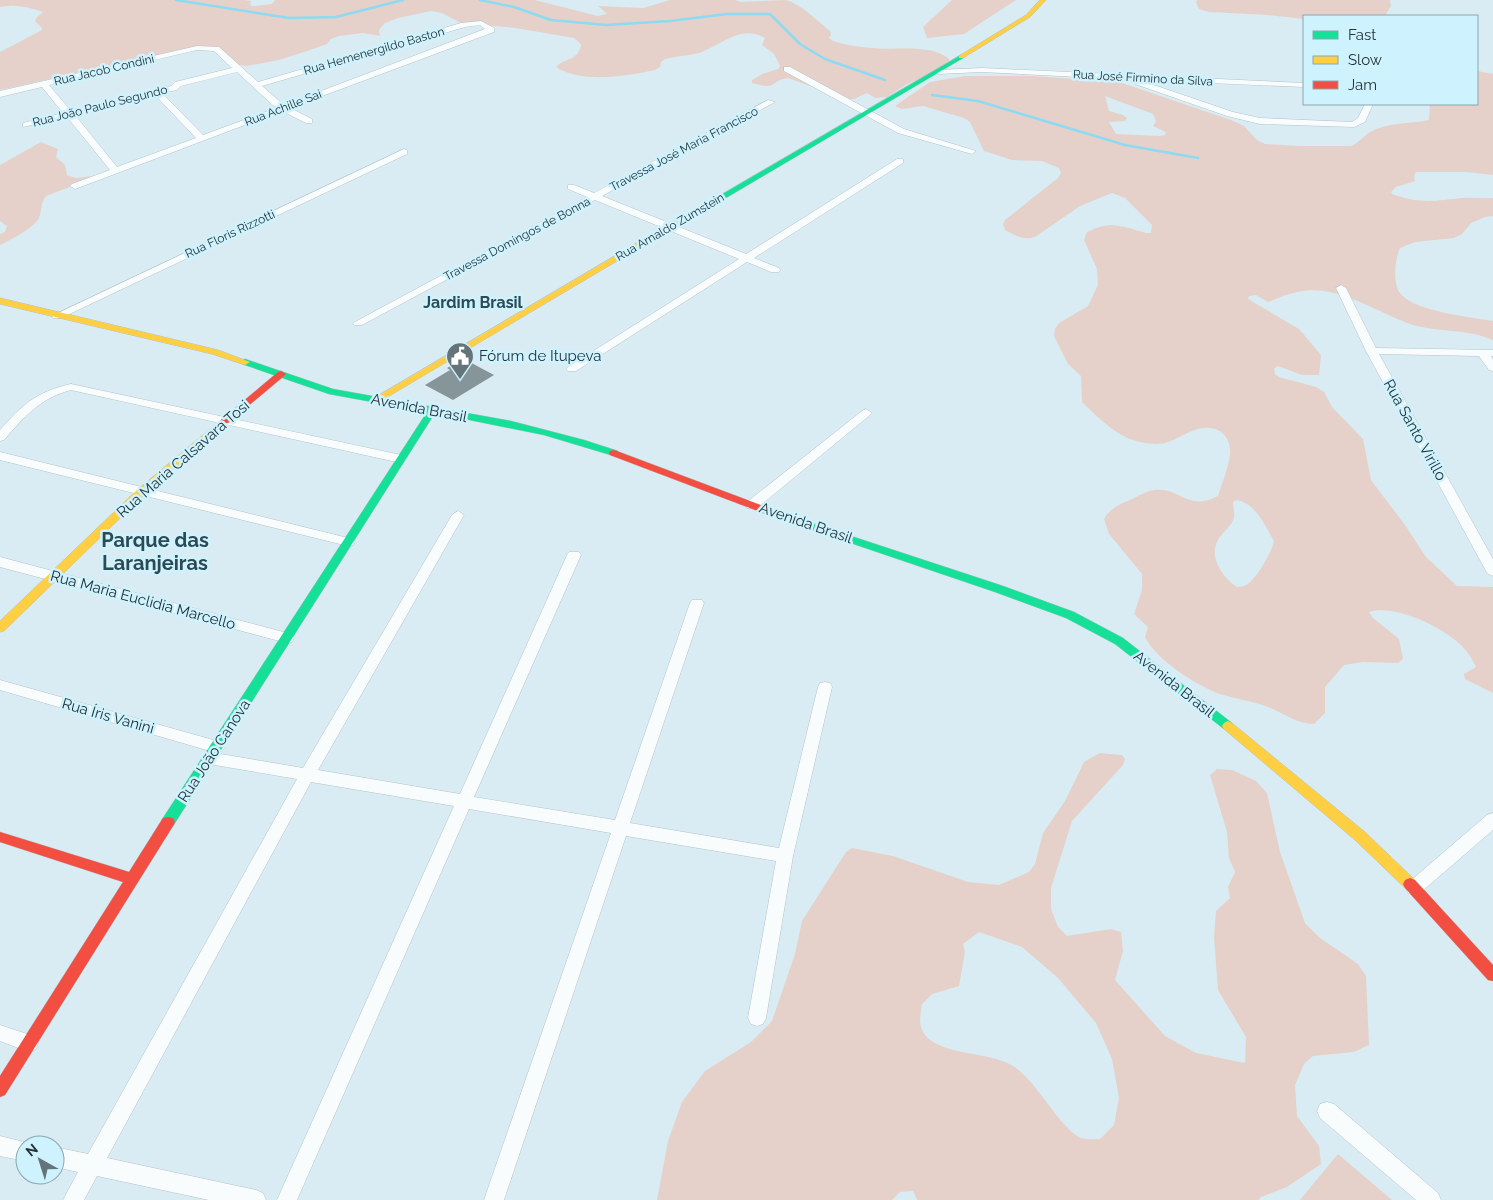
<svg xmlns="http://www.w3.org/2000/svg" width="1493" height="1200" font-family="Raleway,sans-serif">
	<style>
		.green { fill: #e5d1c9; fill-rule: evenodd }
		.lines { fill: none; stroke-linecap: round; stroke-linejoin: round }
		.stream { stroke: #8ddaf2; stroke-width: 2.5 }
		.building { fill: #86959a }
		.street-casing { stroke: #b5c3c9; stroke-width: 1 }
		.fast-casing { stroke: #b5c3c9; stroke-width: 1 }
		.slow-casing { stroke: #b5c3c9; stroke-width: 1 }
		.jam-casing { stroke: #b5c3c9; stroke-width: 1 }
		.street { fill: #f9fcfd; fill-rule: evenodd }
		.fast { fill: #16e098; fill-rule: evenodd }
		.slow { fill: #ffcf43; fill-rule: evenodd }
		.jam { fill: #f24e42; fill-rule: evenodd }
		.labels { text-anchor: middle; dominant-baseline: central; stroke-width: 5; stroke-linejoin: round; paint-order: stroke }
		.far-street-label { font-size: 12px; fill: #253338; stroke: #cef2fe }
		.poi-label { font-size: 15px; fill: #253338; stroke: #cef2fe; text-anchor: start }
		.street-label { font-size: 15px; fill: #253338; stroke: #cef2fe }
		.far-district-label { font-size: 16px; font-weight: bold; fill: #2b4a54; stroke: #cef2fe }
		.district-label { font-size: 20px; font-weight: bold; fill: #2b4a54; stroke: #cef2fe }
	</style>
	<rect width="100%" height="100%" fill="#d9ecf3"/>
	<g class="green">
		<path d="M0,0h244l7,1 -1,4 3,1 19,-2 3,-4h260l63,16 9,-2 -9,-8 45,2 27,-8h66l4,2 46,-2 6,2 13,8 25,21 1,4 -2,3 4,3c12,4 26,6 39,7 23,3 58,-5 77,11v4l-15,10 -27,11 -20,13 -12,1 -8,-5 -13,6h-8l-58,-21c-20,3 -9,13 -36,5v-3l10,-6 16,-5 2,-3 -6,-12 -12,-9 3,-7c-24,-14 -43,7 -66,15 -11,3 -23,3 -34,6l-4,3 -1,5 -5,3c-27,6 -74,14 -99,-3 10,-10 23,-6 25,-23l-7,-6 -59,-10 -54,-5 -19,-10 -11,-2 -33,7 -13,5 -6,7 1,6 -17,-3 -24,3 -8,3 -4,5 -17,6 -31,10 -32,6 -8,-1 -24,-18 -15,-1 -200,44v-38l42,-22v-2l-7,-7 2,-4 6,-5c-14,-5 -28,-8 -43,-5z"/>
		<path d="M952,0h64l-52,34 -37,4 -4,-11z"/>
		<path d="M1197,0h193l1,6 -6,10h-81v3l-36,-4 -59,-3 -10,-3 -3,-7z"/>
		<path d="M1477,71l16,3v101l-26,-3h-51l-2,4 1,5 -19,6 -5,5 1,2c27,10 43,7 70,4 10,-1 21,1 31,0v18l-8,1 -14,6 -9,11 -8,4 -39,4 -15,6c-5,12 -7,29 -2,42 10,21 73,27 95,31v19c-28,-12 -56,-7 -83,-16 -34,-12 -74,-41 -113,-32 -10,2 -19,6 -29,10l-12,-7 -7,1 -1,3 51,30 22,26 -2,20h-17l-24,-9 -4,3 1,5 4,3 37,10 8,5 8,15 31,32 8,41 34,45 21,32 31,29 36,1v106l-28,-14 -1,-5 12,-7c-4,-8 -8,-15 -15,-22 -19,-18 -66,-41 -92,-33l4,6 26,21 4,20 -5,4 -35,-1 -19,3 -19,22v26l-11,11c-17,0 -31,-11 -46,-17 -15,-6 -32,-8 -48,-13 -24,-9 -64,-34 -75,-57l3,-10 -14,-13 8,-24v-16l-33,-40 -5,-15c5,-9 12,-13 21,-17 9,-3 20,-11 29,-12 27,-3 33,22 64,6 4,-13 10,-27 12,-41 2,-22 -16,-32 -35,-25 -21,7 -24,17 -50,13 -27,-4 -44,-23 -63,-41l-1,-26 -13,-12 -14,-28 1,-7 4,-6 29,-17 10,-21 -1,-16 -13,-29 3,-8c23,-12 36,-6 59,1h5l1,-8 -27,-27 -13,-5 -32,13 -45,31c-12,4 -20,-2 -30,-7l-2,-6 2,-4 53,-42 3,-5 -2,-5 -17,-7 -30,-1 -28,-9 -14,-29 -6,-4 -41,-12 -21,3 -7,-3 35,-24 35,-6h67l87,6 112,38 13,6 13,14 8,4 35,2h51c8,-3 12,-10 19,-14 19,-10 39,-8 59,-12l1,-16h47zM1105,96l48,18 3,7 -3,5 13,6 -1,3 -5,1 -44,-2 -7,-12 16,-1 2,-3 -4,-3 -14,-4zM1236,500c19,2 29,26 38,41 -2,11 -19,40 -28,44 -3,2 -6,1 -9,2 -14,-9 -29,-30 -19,-47 4,-7 14,-15 16,-22 1,-5 -1,-12 -1,-16z"/>
		<path d="M41,142l17,7 -2,8 9,8 2,10 9,3 18,-2 2,1 -50,19c-6,8 -4,14 -7,22 -4,9 -30,23 -39,27v-11l5,-2 2,-6 -7,-5v-56z"/>
		<path d="M1100,753l22,2 3,4 -2,6 -51,56 -21,67v21l7,18 9,9 44,-7 10,3 2,19 -8,29 50,56 31,17 49,10 1,-26 -28,-47 -4,-53 2,-26 14,-13 -2,-11 7,-15 -6,-14 -2,-26 -17,-57 7,-6 15,1 24,11 11,12 13,59 25,71 15,15 38,26 8,12 3,69 -15,7 -41,4 -9,8 -9,21 2,31 22,30 2,18 -34,23 -26,10 -3,3h-341l-4,-9 -13,1 -8,8h-235l11,-59 14,-39 23,-31 46,-29 21,-21 23,-67 7,-33 44,-69 6,-4 41,8 75,26 31,3 30,-13 6,-8 8,-31 22,-32 19,-39zM979,932l43,15 36,31 38,45 16,36 7,39 -5,27 -14,14c-5,0 -13,1 -19,-1 -21,-9 -44,-57 -68,-72 -24,-16 -83,-9 -92,-39 -2,-6 0,-16 1,-23l10,-10 27,-8 6,-34 -2,-8z"/>
		<path d="M1338,1154l54,46h-92z"/>
	</g>
	<g class="lines">
		<g class="stream">
			<path d="M176,0l113,18 47,-1 67,-17"/>
			<path d="M480,0l34,7 37,13 55,5 64,-4 57,-7h43l30,30 25,15 60,21"/>
			<path d="M932,95l46,6 147,44 73,13"/>
		</g>
	</g>
	<path class="building" d="M464,359l30,16 -41,25 -28,-15 25,-15 -3,-2z"/>
	<g class="lines">
		<g class="street-casing">
			<g id="street">
				<path d="M481,21l13,7v4l-204,76 22,11v4h-6l-24,-12 -207,78 -5,-3 2,-2 38,-14 -43,-53 -44,10v-4l40,-10 -21,-26 -42,10v-6l197,-45 22,1 39,35 203,-59zM480,25l5,4 -201,76 -22,-19 203,-59zM197,50l17,1 18,17 -57,14 -4,4 -100,25 -22,-26zM237,72l39,36 -73,27 -41,-42 15,-3 4,-4zM155,95l41,43 -79,29 -42,-52z"/>
				<path d="M784,67h6l114,62 72,22 -4,3 -74,-21 -114,-62z"/>
				<path d="M982,68l322,15v4l-165,-7 94,32 27,6 92,4 6,-4 7,-14h8l-8,18 -11,5 -94,-3 -33,-8 -92,-32 -1,-2 3,-2 -155,-8 -44,2 -4,-2 4,-2z"/>
				<path d="M768,100l7,2 -173,94 144,58 151,-95h6v4l-149,95 25,10 1,2 -1,2h-8l-24,-10 -171,109h-8l-2,-2 2,-2 171,-108 -144,-59 -233,125h-8l-1,-2 234,-126 -19,-8v-4h6l20,8z"/>
				<path d="M404,149l3,1v4l-346,164h-8l-1,-2z"/>
				<path d="M1341,285l5,3 30,60 117,2v6h-2l2,4v11l-4,-1 -10,-14 -100,-2 114,205v17l-5,-2 -2,-3 -120,-220 -30,-63z"/>
				<path d="M71,384l330,71 6,4 -6,4 -330,-73c-31,8 -47,27 -67,50l-4,1v-11c23,-26 36,-38 71,-46z"/>
				<path d="M866,409l6,4 -2,2 -113,93h-10l-1,-3 1,-3 115,-91z"/>
				<path d="M0,452l348,86 5,1 2,3 -2,3 -5,1 -348,-86z"/>
				<path d="M458,511l6,4 -146,255 142,24 107,-239 2,-3h10l2,3 -107,242 141,23 75,-217 2,-3h10l2,3 -74,220 149,25 39,-161 2,-4 5,-1 5,1 2,4 -39,169 -27,162 -3,6 -6,2 -6,-2 -3,-6 28,-157 -150,-25 -122,364h-20l127,-367 -142,-24 -172,391h-20l177,-394 -143,-24 -204,376 149,32 7,3 3,7h-57l-112,-24 -13,24h-21l15,-28 -23,-5v-20l33,7 209,-375 -88,-15 -5,-2 -3,-4 3,-4 5,-2 94,16 149,-253z"/>
				<path d="M0,557l287,76 5,1 2,4 -2,4 -5,1 -287,-76z"/>
				<path d="M0,680l217,61 5,2 3,4 -3,4 -5,2 -217,-63z"/>
				<path d="M1493,813v17l-73,63 -6,2 -6,-2 -2,-5 2,-5 79,-68z"/>
				<path d="M0,1025l36,12 2,6 -2,6 -7,3 -29,-11z"/>
				<path d="M1327,1102l7,2 104,89 3,7h-25l-96,-82 -3,-7 3,-7z"/>
				<path d="M0,1136l32,8 -7,1v16l-25,-5z"/>
			</g>
		</g>
		<g class="fast-casing">
			<g id="fast">
				<path d="M961,55l2,1v2l-266,157 -7,-2z"/>
				<path d="M245,359l88,30 178,32 73,19 34,11 1,2 -5,3 -70,-21 -109,-22 -262,413 -5,1 -5,-1 -2,-4 2,-4 264,-406 -98,-18 -87,-30 -2,-2z"/>
				<path d="M775,511l228,75 71,26 49,26 109,85 2,3 -2,3h-8l-109,-85 -49,-26 -71,-26 -224,-76 -1,-2 1,-2z"/>
			</g>
		</g>
		<g class="slow-casing">
			<g id="slow">
				<path d="M1040,0h6l-16,17 -67,41h-4v-2l67,-41z"/>
				<path d="M691,211l7,2 -319,189h-6l-2,-2z"/>
				<path d="M0,298l218,52 32,12 -5,3 -33,-11 -212,-50z"/>
				<path d="M225,418l5,3 -2,2 -83,71 -141,137 -4,1v-11l137,-131 85,-71z"/>
				<path d="M1228,721l4,2 133,109 50,48 2,4 -2,4 -5,2 -5,-2 -50,-48 -131,-111 -2,-3 2,-3z"/>
			</g>
		</g>
		<g class="jam-casing">
			<g id="jam">
				<path d="M281,371l5,3 -2,2 -56,47h-6l-2,-2 2,-2 56,-47z"/>
				<path d="M614,450l165,62 1,2 -5,3 -4,-1 -161,-61 -1,-2 1,-2z"/>
				<path d="M168,817l5,1 2,4 -2,4 -168,269 -5,2v-21l123,-194 -123,-40v-10l129,40 34,-54z"/>
				<path d="M1410,878l5,2 78,85v16l-5,-1 -83,-92 -2,-4 2,-4z"/>
			</g>
		</g>
		<use href="#street" class="street"/>
		<use href="#fast" class="fast"/>
		<use href="#slow" class="slow"/>
		<use href="#jam" class="jam"/>
	</g>
	<defs>
		<g id="civic-pin" transform="scale(1.4375)"><path d="M0 17L-7.5 6A9.5 9.5 0 1 1 7.5 6Z" fill="#647479" stroke="#cef2fe"/><path d="M-.6-6.5H3V-4.5H.6V-3L4-1V1h2V6H-6V1h2V-1L-.6-3ZM-1.2 2.5V6h2.4V2.5Z" fill="#fff"/></g>
	</defs>
	<g fill-rule="evenodd">
		<use href="#civic-pin" x="460" y="356"/>
	</g>
	<g class="labels">
		<g class="far-street-label">
			<text transform="translate(374 51) rotate(-16)">Rua Hemenergildo Baston</text>
			<text transform="translate(104 70) rotate(-13)">Rua Jacob Condini</text>
			<text transform="translate(1143 78) rotate(3)">Rua José Firmino da Silva</text>
			<text transform="translate(100 106) rotate(-14)">Rua João Paulo Segundo</text>
			<text transform="translate(283 108) rotate(-21)">Rua Achille Sai</text>
			<text transform="translate(684 149) rotate(-28)">Travessa José Maria Francisco</text>
			<text transform="translate(670 227) rotate(-30)">Rua Arnaldo Zumstein</text>
			<text transform="translate(230 234) rotate(-25)">Rua Floris Rizzotti</text>
			<text transform="translate(517 239) rotate(-28)">Travessa Domingos de Bonna</text>
		</g>
		<g class="poi-label">
			<text x="479" y="356">Fórum de Itupeva</text>
		</g>
		<g class="street-label">
			<text transform="translate(419 408) rotate(11)">Avenida Brasil</text>
			<text transform="translate(1415 430) rotate(61)">Rua Santo Virillo</text>
			<text transform="translate(183 459) rotate(-41)">Rua Maria Calsavara Tosi</text>
			<text transform="translate(806 523) rotate(19)">Avenida Brasil</text>
			<text transform="translate(143 600) rotate(15)">Rua Maria Euclidia Marcello</text>
			<text transform="translate(1174 684) rotate(38)">Avenida Brasil</text>
			<text transform="translate(108 716) rotate(16)">Rua Íris Vanini</text>
			<text transform="translate(214 751) rotate(-57)">Rua João Canova</text>
		</g>
		<g class="far-district-label">
			<text x="473" y="302">Jardim Brasil</text>
		</g>
		<g class="district-label">
			<text x="155" y="540">Parque das<tspan x="155" dy="23">Laranjeiras</tspan></text>
		</g>
	</g>
	<rect x="1303" y="15" width="175" height="90" fill="#cef2fe" stroke="#8aa6af"/>
	<rect x="1313" y="31" width="25" height="8" fill="#16e098" stroke="#8aa6af"/>
	<text x="1348" y="40" font-size="15" fill="#253338">Fast</text>
	<rect x="1313" y="56" width="25" height="8" fill="#ffcf43" stroke="#8aa6af"/>
	<text x="1348" y="65" font-size="15" fill="#253338">Slow</text>
	<rect x="1313" y="81" width="25" height="8" fill="#f24e42" stroke="#8aa6af"/>
	<text x="1348" y="90" font-size="15" fill="#253338">Jam</text>
	<g transform="translate(40 1160) rotate(321)"><circle r="24" fill="#cef2fe" stroke="#8aa6af"/>
	<path d="M0-4L9 19L0 12L-9 19Z" fill="#647479"/>
	<text y="-8" font-size="14" font-weight="bold" text-anchor="middle" fill="#253338">N</text>
	</g>
</svg>
